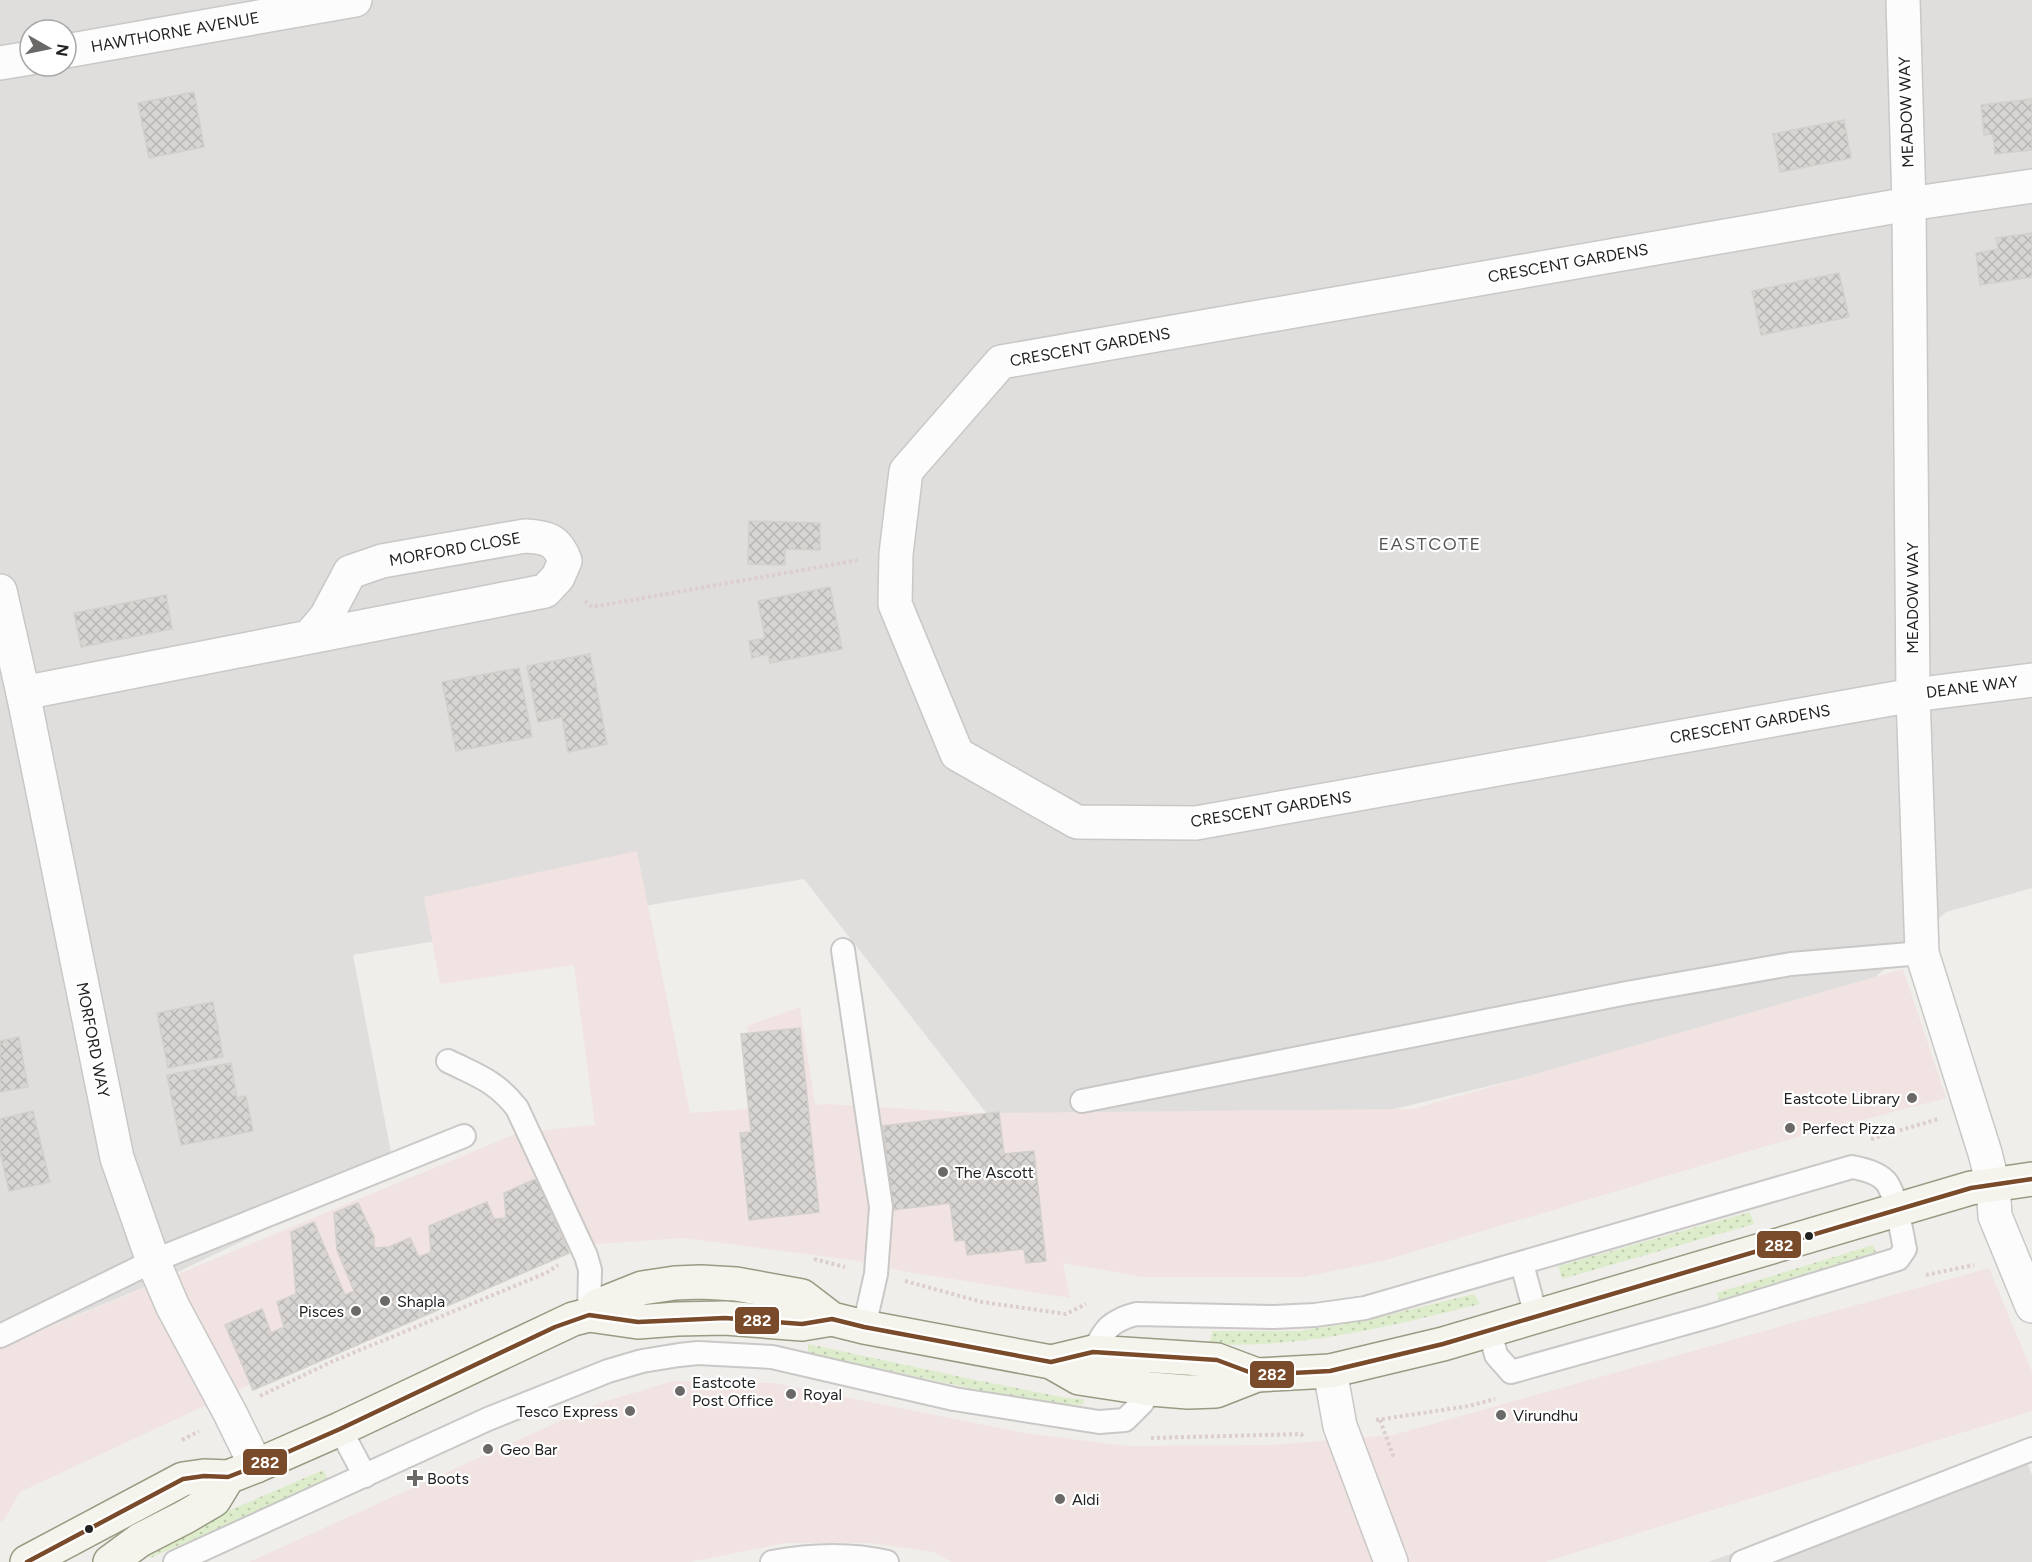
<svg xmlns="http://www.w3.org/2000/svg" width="2032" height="1562" font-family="Figtree,sans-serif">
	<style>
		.residential { fill: #dfdedc; fill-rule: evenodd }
		.commercial { fill: #f1e3e1 }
		.grass { fill: url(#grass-dots) }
		.building { fill: url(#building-cross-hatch); stroke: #d3d0cc; stroke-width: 1.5 }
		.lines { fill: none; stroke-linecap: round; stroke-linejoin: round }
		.lane-casing { stroke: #c9c8c7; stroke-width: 26 }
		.street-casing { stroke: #c9c8c7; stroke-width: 36 }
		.secondary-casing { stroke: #999a82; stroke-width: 36 }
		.path { stroke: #dccecd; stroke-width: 4; stroke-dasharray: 3 3; stroke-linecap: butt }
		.lane { stroke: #fdfcfc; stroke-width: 22 }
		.street { stroke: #fdfcfc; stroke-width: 33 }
		.secondary { stroke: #f4f4ed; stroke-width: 33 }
		.bus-1-casing { stroke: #fff; stroke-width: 9 }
		.bus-1 { stroke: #7a4b2a; stroke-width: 4.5 }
		.poi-dot { fill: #6a6968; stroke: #fff; stroke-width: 2 }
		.bus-dot { fill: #222; stroke: #fff; stroke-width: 2 }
		.labels { text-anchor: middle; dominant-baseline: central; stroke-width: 4.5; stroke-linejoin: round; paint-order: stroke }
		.street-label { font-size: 16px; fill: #222; stroke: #fff }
		.poi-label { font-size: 16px; fill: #222; stroke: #fff; text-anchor: start }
		.neighbourhood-label { font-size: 18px; letter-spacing: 1.5px; fill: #555; stroke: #fff }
		.line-badge { stroke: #fff; stroke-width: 2 }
		.badge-label { font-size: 16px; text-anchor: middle; font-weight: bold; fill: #fff }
	</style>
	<defs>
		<pattern id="grass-dots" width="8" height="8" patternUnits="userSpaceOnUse" patternTransform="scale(1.5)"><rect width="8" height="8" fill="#ddeccb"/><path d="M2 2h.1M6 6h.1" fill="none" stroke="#bdcaae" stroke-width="1.8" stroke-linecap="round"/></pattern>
		<pattern id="building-cross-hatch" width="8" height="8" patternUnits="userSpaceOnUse" patternTransform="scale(1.5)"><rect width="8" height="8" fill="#d7d4d2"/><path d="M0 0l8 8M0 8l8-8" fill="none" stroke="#b8b6b4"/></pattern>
	</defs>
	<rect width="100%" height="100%" fill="#f0eeeb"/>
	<g class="residential">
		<path d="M0,0h2032v888l-86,24 -92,85 -529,129 -338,-12 -183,-235 -451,76 41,213 -237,114 -157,65zM30,30h36v36h-36z"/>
		<path d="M2022,1450l10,25v87h-324z"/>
	</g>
	<g class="commercial">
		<path d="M637,851l53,262 71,-5 -14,-82 53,-19 15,98 10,-1 153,9 435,-4 490,-140 43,129 -166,44 -394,118 -82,17h-161l-80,-14 7,35 -167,-27 -51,-11 -168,-22 -132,9 -115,50 -417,195 -16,28 -4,2v-174l518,-215 77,-8 -21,-160 -134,19 -16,-87z"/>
		<path d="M1989,1268l43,104v39l-487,151h-594l-17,-10 -64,-9h-85l-94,19h-442l351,-159 73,-22 101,2 250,50 103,13 146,-1 120,-10z"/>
	</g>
	<g class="grass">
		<path d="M1750,1212l4,12 -192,55 -4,-13z"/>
		<path d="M1873,1245l3,7 -156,48 -4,-7z"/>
		<path d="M1474,1294l6,10c-90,22 -177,45 -270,40l2,-13h87l68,-11z"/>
		<path d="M808,1344l158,34 101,20 17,1 -1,6 -49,-3 -226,-49z"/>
		<path d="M323,1470l6,11 -179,77 -5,-11z"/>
	</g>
	<g class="building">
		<path d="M194,92l10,55 -55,11 -11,-55z"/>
		<path d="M2032,99v51l-37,4 -2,-20 -9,1 -3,-30z"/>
		<path d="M1844,120l7,38 -71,14 -7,-38z"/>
		<path d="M2032,233v44l-52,8 -4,-32 22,-4 -2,-11z"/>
		<path d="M1839,273l10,44 -88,18 -9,-44z"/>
		<path d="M749,521l71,2v27l-35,-1v16l-37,-1z"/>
		<path d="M830,587l12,62 -72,14 -2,-9 -16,4 -3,-17 16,-3 -7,-37z"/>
		<path d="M166,595l6,34 -91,18 -7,-34z"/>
		<path d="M590,654l17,90 -39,8 -6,-35 -24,5 -11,-56z"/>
		<path d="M519,668l13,69 -76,14 -14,-69z"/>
		<path d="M213,1002l10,55 -55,11 -11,-55z"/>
		<path d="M800,1028l19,184 -70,8 -9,-87 11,-1 -10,-98z"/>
		<path d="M19,1037l9,50 -28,5v-51z"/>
		<path d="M231,1063l6,35 9,-2 7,35 -72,14 -14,-70z"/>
		<path d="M33,1111l17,71 -41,9 -9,-40v-32z"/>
		<path d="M999,1112l5,42 30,-3 12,110 -20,2 -2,-14 -57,6 -2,-15 -10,1 -5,-38 -57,7 -10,-84z"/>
		<path d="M533,1180h4l32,73 -316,137 -28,-65 37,-16 9,24 13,-6 -7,-25 19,-8 -5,-62 23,-10 31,73 9,-4 -17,-41 -3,-37 24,-10 16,34v11l15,-1 21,-9 9,19 12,-5 -2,-26 58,-24 7,17 12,-1 -2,-25z"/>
	</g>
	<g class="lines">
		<g class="lane-casing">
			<g id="lane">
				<path d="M843,950l38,257 -5,67 -12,53"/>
				<path d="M448,1061c30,15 48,20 69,47l69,148 4,14 -1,45"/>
				<path d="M1082,1101l545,-108 164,-29 131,-11"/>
				<path d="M1522,1264l14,52"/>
				<path d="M0,1336l153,-75 311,-125"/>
				<path d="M1093,1352c12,-23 17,-31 43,-38l138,3 41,-2 50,-7 487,-141c11,2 28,6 35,16 10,15 14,48 18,66l-7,10 -187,57 -200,56 -15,-17 -6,-24"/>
				<path d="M340,1429l25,47"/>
				<path d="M175,1562l313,-143 120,-48 34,-10 37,-6 19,-2 74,4 182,42 145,23 26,-2 17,-17 9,-14"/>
				<path d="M772,1562c37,-7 78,-9 115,0"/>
				<path d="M1742,1562l290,-113"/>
			</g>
		</g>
		<g class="street-casing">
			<g id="street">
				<path d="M1903,0l6,204 4,491 9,258 63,200 8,32 2,31 37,90"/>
				<path d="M66,51l289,-51"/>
				<path d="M0,63l30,-5"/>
				<path d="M2032,186l-123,18 -908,158 -95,109 -10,83 -1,50 62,150 120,68 119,1 717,-128 119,-15"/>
				<path d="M0,591l23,102 94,465 36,103 20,46 57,106 26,53"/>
				<path d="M23,693l522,-102 13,-14 7,-16c-8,-22 -19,-24 -40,-25l-143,25 -32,11 -24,45 -17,20"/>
				<path d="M1330,1371l10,55 51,136"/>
			</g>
		</g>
		<g class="secondary-casing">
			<g id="secondary">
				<path d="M589,1315l8,-9 45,-18 33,-5 26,-1 35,2 66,12 30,23 32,8 187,35 28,16 72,11 37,3 28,-1 41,-16 73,-4 113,-27 528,-156 61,-9"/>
				<path d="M1051,1362l42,-10 124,8 40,15"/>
				<path d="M27,1562l156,-83 21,-3 24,1 28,-11 84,-37 233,-110 16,-4 49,7 39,-3 48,-1 77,6 30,-5"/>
				<path d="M110,1562l30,-22 45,-23 29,-17 14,-23"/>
			</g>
		</g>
		<g class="path">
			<path d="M585,601l7,6 267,-47"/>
			<path d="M1871,1139l67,-20"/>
			<path d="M814,1259l31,8"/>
			<path d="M1926,1275l48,-10"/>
			<path d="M905,1281l77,21 84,12 20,-10"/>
			<path d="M260,1396l71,-34 215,-89 12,-8"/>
			<path d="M1376,1420l93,-14 26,-7"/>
			<path d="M1380,1420l14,38"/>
			<path d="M1151,1438l150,-4 3,4"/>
			<path d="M182,1440l17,-9"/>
		</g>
		<use href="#lane" class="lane"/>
		<use href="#street" class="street"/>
		<use href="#secondary" class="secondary"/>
		<g class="bus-1-casing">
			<path id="bus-1" d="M27,1562l156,-83 21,-3 24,1 28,-11 84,-37 215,-102 34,-12 49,7 87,-4 77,6 30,-5 32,8 187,35 42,-10 124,8 40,15 73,-4 113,-27 528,-156 61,-9"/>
		</g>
		<use href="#bus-1" class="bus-1"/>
	</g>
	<g class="poi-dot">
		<circle cx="1912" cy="1098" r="6"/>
		<circle cx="1790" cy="1128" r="6"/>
		<circle cx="943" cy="1172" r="6"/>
		<circle cx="385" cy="1301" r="6"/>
		<circle cx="356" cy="1311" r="6"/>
		<circle cx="680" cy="1391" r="6"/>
		<circle cx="791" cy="1394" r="6"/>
		<circle cx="630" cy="1411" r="6"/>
		<circle cx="1501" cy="1415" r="6"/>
		<circle cx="488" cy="1449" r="6"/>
		<path d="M412 1469h6v6h6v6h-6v6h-6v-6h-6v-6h6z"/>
		<circle cx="1060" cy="1499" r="6"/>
	</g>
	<g class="bus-dot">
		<circle cx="1809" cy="1236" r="5"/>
		<circle cx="89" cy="1529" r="5"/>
	</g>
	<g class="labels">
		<g class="street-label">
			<text transform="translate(175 32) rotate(-10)">HAWTHORNE AVENUE</text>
			<text transform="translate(1906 112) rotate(-92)">MEADOW WAY</text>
			<text transform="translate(1568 263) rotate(-10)">CRESCENT GARDENS</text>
			<text transform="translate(1090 347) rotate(-10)">CRESCENT GARDENS</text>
			<text transform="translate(455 549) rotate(-10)">MORFORD CLOSE</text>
			<text transform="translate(1912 598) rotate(-90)">MEADOW WAY</text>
			<text transform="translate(1972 687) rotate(-7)">DEANE WAY</text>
			<text transform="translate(1750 724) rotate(-10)">CRESCENT GARDENS</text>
			<text transform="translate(1271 809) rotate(-9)">CRESCENT GARDENS</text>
			<text transform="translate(93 1040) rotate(79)">MORFORD WAY</text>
		</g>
		<g class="poi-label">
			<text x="1900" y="1098" text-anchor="end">Eastcote Library</text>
			<text x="1802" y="1128">Perfect Pizza</text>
			<text x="955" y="1172">The Ascott</text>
			<text x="397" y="1301">Shapla</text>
			<text x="344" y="1311" text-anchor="end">Pisces</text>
			<text x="692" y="1382">Eastcote<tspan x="692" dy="18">Post Office</tspan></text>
			<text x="803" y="1394">Royal</text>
			<text x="618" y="1411" text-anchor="end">Tesco Express</text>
			<text x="1513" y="1415">Virundhu</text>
			<text x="500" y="1449">Geo Bar</text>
			<text x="427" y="1478">Boots</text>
			<text x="1072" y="1499">Aldi</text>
		</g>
		<g class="neighbourhood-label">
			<text x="1430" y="544">EASTCOTE</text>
		</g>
	</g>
	<g class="line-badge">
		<rect x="1756" y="1230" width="46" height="29" rx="6" fill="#7a4b2a"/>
		<rect x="734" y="1306" width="46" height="29" rx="6" fill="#7a4b2a"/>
		<rect x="1249" y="1360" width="46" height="29" rx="6" fill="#7a4b2a"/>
		<rect x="242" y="1448" width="46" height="28" rx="6" fill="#7a4b2a"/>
	</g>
	<g class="badge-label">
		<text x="1779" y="1251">282</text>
		<text x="757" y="1326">282</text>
		<text x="1272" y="1380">282</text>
		<text x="265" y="1468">282</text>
	</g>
	<g transform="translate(48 48) rotate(99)"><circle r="28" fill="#ffffff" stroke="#a7a7a7" stroke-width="1.5"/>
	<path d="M0-4.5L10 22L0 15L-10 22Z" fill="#6a6968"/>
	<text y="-9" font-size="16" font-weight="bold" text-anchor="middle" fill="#222222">N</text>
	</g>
</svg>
